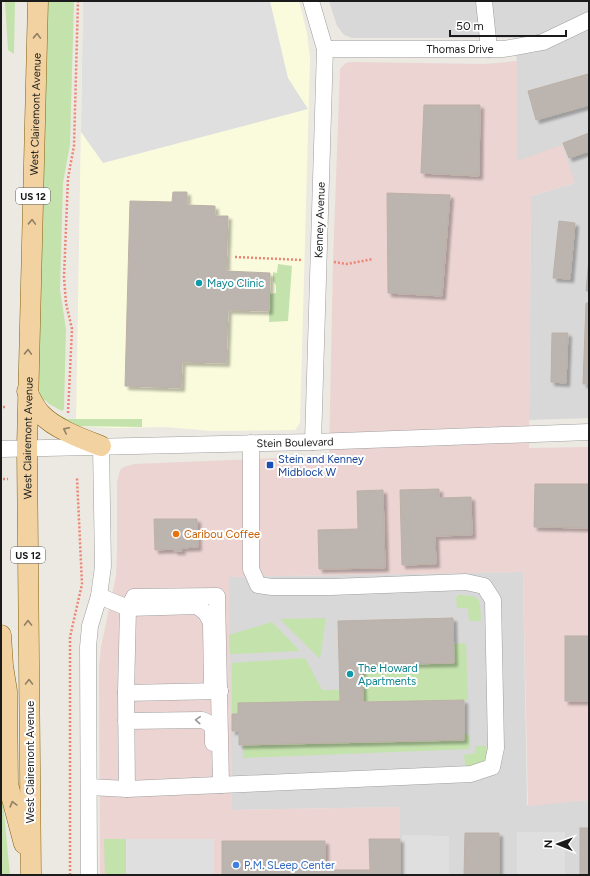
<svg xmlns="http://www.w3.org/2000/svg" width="590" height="876" font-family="Figtree,sans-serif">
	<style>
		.residential { fill: #d9d8d8 }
		.commercial { fill: #ebd4d2 }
		.education { fill: #fafbdc }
		.grass { fill: #c4e2ac }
		.parking { fill: #dfdfdf }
		.building { fill: #bcb5af; stroke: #bcb0a6; filter: url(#shadow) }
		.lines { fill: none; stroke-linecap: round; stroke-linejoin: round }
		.minor-casing { stroke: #9f9f9f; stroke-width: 17 }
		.major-casing { stroke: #84610f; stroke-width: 21 }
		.path { stroke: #eb8574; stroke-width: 2.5; stroke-dasharray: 2 2; stroke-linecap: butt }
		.minor { stroke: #fff; stroke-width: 16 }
		.major { stroke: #f2d2a1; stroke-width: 20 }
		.oneway { stroke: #918065 }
		.oneway2 { stroke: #989898 }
		.culture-dot { fill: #0f9aa8; stroke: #fff; stroke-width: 1.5 }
		.transit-dot { fill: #1a4fb4; stroke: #fff; stroke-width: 1.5 }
		.food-dot { fill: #e8710a; stroke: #fff; stroke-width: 1.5 }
		.shop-dot { fill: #3f7fe0; stroke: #fff; stroke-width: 1.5 }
		.labels { text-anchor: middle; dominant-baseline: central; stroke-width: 4; stroke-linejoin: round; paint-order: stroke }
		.shield { fill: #fff; stroke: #5f5f5f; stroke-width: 1 }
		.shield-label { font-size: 10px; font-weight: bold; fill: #1b1b1b }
		.street-label { font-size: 11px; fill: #1b1b1b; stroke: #fff }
		.culture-label { font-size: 11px; fill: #0d838f; stroke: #fff; text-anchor: start }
		.transit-label { font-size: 11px; fill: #164399; stroke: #fff; text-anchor: start }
		.food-label { font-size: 11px; fill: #c56008; stroke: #fff; text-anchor: start }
		.shop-label { font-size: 11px; fill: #366cbe; stroke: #fff; text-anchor: start }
	</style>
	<defs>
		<filter id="shadow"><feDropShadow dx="3.5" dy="3.5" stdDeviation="1" flood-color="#0004"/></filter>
	</defs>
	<rect width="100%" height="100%" fill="#ece9e2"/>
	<g class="residential">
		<path d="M329,1h260v417l-60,2 2,-224 44,-13 -58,-22v-100l-4,-23h-161l-8,-3 -7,-9z"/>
		<path d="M523,572l4,233 62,-5v75h-189v-68l-168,3 -4,-233z"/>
	</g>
	<path class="commercial" d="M517,61v100l45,-16 13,38 -44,13 -2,252 60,-1v353l-61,6 -5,-234 -294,5 3,233 168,-3v68h-300l-1,-208 2,-20 15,-71 1,-25v-69l3,-12 4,-3 10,-3 195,-8 4,-194 7,-193 6,-6 5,-1 134,2z"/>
	<path class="education" d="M83,1h216l8,32 3,26 -10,364 -5,7 -83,1 -47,-4 -52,1 -37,-2z"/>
	<g class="grass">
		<path d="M5,1h10l-1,53 -6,-4z"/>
		<path d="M47,1h27l-4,143 -7,39 -3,107 6,39 -2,80 -2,2 -13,-7 -4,-4 -4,1 -4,-14z"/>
		<path d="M278,264l14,2 -4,55 -19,1 1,-28 6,-1v-8l-3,-4v-9l4,1z"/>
		<path d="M51,410l16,9h75v8l-66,-1 -15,-4z"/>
		<path d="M458,595c23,1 22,2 23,24l-1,2h-11l-1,-13h-11l-1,-10z"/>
		<path d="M326,618l-6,41 -40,-40z"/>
		<path d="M272,622l28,29 -70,3 -1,-19z"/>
		<path d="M466,643l2,57 -105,2 -1,-37 92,-2 -1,-19z"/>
		<path d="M305,658l17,32h17l1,11 -101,2 -1,11h-6v-51z"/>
		<path d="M1,730v51l9,94h-9z"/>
		<path d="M464,732l6,5v12l-227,9v-13l221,-5z"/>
		<path d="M475,746h11c1,4 1,6 1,10 -1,12 -11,10 -21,10l-1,-2 -1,-9 11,-2z"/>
		<path d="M104,839h22v36h-21z"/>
	</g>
	<g class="parking">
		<path d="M83,1h187l18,77 20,31 -205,54 -22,-31z"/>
		<rect x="517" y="832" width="48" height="43"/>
		<path d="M402,835l47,1v39h-47z"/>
		<rect x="126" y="839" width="88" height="36"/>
	</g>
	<g class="building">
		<path d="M588,74l1,4v27l-53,15 -8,-29z"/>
		<path d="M424,105h56l-1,71 -58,-3z"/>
		<path d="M589,133v18l-20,7 -6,-15z"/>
		<path d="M173,192h14v13l28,1v10h13l-2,55 44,2 -1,38 -41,-1 -2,53 -44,-1 -1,26 -56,-2 5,-185 42,1z"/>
		<path d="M387,193l63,2 -8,101 -54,-3z"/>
		<path d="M559,221l16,2 -5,56 -17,-1z"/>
		<path d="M589,258v33h-3z"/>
		<path d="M586,303h3v81h-6z"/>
		<path d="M552,333h16l-2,50 -15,-1z"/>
		<path d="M535,484h54v44l-55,-1z"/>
		<path d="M439,489v9l32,-1 1,38 -37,1 1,28 -34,1 -2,-75z"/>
		<path d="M383,490l2,78 -66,1 -1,-39 40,-1 -1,-38z"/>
		<path d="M154,519h43l1,28 -17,1 1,3h-8v-2l-19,1z"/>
		<path d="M453,618l1,45 -92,2 1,37 101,-2v40l-225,5v-14h-7v-17h6v-11l102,-2 -2,-80z"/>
		<rect x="565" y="636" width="24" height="65"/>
		<rect x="580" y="828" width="9" height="47"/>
		<path d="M465,833h34v42h-35z"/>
		<path d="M369,839h31v36h-178v-34h103v29h45z"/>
	</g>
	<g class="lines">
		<g class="minor-casing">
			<g id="minor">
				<path d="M311,1l14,48 -12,393"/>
				<path d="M484,1l5,48"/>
				<path id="s1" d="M325,49h179l39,-7 46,-22"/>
				<path id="s2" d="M1,449l312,-7 276,-10"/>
				<path d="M99,596l29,12 -2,85 1,96"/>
				<path d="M220,691l-8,-7 -1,-62 -5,-9 -9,-7 -69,2 6,-11 83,-1 4,189"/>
				<path d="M126,693l94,-2"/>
				<path d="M126,721l76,-1c13,4 11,11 11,23"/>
				<path d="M89,787l38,2 344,-15 21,-7 4,-19 -3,-148 -9,-14 -18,-4 -135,5h-59l-14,-2 -7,-16v-126"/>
				<path d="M89,875l-1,-228 2,-21 9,-30 4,-30 -2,-120"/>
			</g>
		</g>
		<g class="major-casing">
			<g id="major">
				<path d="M27,391c4,8 8,17 14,23 14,15 42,25 60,32"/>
				<path d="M1,635l2,31 4,25 1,93 16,60"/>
				<path id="s3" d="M31,875l-4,-428 11,-446"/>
			</g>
		</g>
		<g class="path">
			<path d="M235,257l68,3"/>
			<path d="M334,262l13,2 26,-5"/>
			<path d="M3,407h3"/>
			<path d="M68,413l4,-84 -6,-26 -2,-26 4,-99 6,-32 4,-145"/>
			<path d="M3,479h5"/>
			<path d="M70,875v-238l12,-53 -5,-106"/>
		</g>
		<use href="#minor" class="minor"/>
		<use href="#major" class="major"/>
	</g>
	<defs><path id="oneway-chevron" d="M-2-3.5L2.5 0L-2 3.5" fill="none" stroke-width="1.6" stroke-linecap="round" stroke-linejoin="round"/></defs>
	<g class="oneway">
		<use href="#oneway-chevron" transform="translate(37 36) rotate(-88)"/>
		<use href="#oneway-chevron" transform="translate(32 222) rotate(-88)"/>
		<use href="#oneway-chevron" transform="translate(28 352) rotate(-88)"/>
		<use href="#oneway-chevron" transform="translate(66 430) rotate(-153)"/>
		<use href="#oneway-chevron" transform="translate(28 623) rotate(-91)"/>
		<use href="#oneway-chevron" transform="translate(29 682) rotate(-90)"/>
		<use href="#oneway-chevron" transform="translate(13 804) rotate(-105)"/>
	</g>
	<use class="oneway2" href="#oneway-chevron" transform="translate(198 720) rotate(-176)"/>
	<g class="culture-dot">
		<circle cx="199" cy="283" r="4"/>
		<circle cx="350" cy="674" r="4"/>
	</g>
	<rect class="transit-dot" x="266" y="461" width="8" height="8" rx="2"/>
	<circle class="food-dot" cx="176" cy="534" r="4"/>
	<circle class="shop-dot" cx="236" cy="865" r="4"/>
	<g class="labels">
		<g class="shield">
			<rect x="16" y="188" width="34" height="16" rx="3"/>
			<rect x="11" y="547" width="34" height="16" rx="3"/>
		</g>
		<g class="shield-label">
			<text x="33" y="196">US 12</text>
			<text x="28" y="555">US 12</text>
		</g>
		<g class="street-label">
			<text stroke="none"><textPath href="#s1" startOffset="135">Thomas Drive</textPath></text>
			<text stroke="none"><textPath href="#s3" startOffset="761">West Clairemont Avenue</textPath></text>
			<text transform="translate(320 220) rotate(-88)">Kenney Avenue</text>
			<text stroke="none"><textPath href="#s3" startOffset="437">West Clairemont Avenue</textPath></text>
			<text stroke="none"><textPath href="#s2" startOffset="294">Stein Boulevard</textPath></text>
			<text transform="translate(30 762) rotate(-90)">West Clairemont Avenue</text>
		</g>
		<g class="culture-label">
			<text x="207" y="283">Mayo Clinic</text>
			<text x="358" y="668">The Howard<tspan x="358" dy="13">Apartments</tspan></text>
		</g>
		<g class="transit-label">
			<text x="278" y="459">Stein and Kenney<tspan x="278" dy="13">Midblock W</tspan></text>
		</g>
		<g class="food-label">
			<text x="184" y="534">Caribou Coffee</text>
		</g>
		<g class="shop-label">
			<text x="244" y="865">P.M. SLeep Center</text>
		</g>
	</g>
	<rect width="590" height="876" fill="none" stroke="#1b1b1b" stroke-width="4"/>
	<g transform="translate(558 844) rotate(271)" stroke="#ffffff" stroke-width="3" paint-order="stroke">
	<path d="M0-3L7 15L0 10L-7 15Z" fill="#1b1b1b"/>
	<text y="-6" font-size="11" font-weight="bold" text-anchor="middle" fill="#1b1b1b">N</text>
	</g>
	<path d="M450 30v6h116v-6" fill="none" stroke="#1b1b1b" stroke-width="2"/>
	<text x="456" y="30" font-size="12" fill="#1b1b1b" stroke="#ffffff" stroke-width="3" paint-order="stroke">50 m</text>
</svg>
